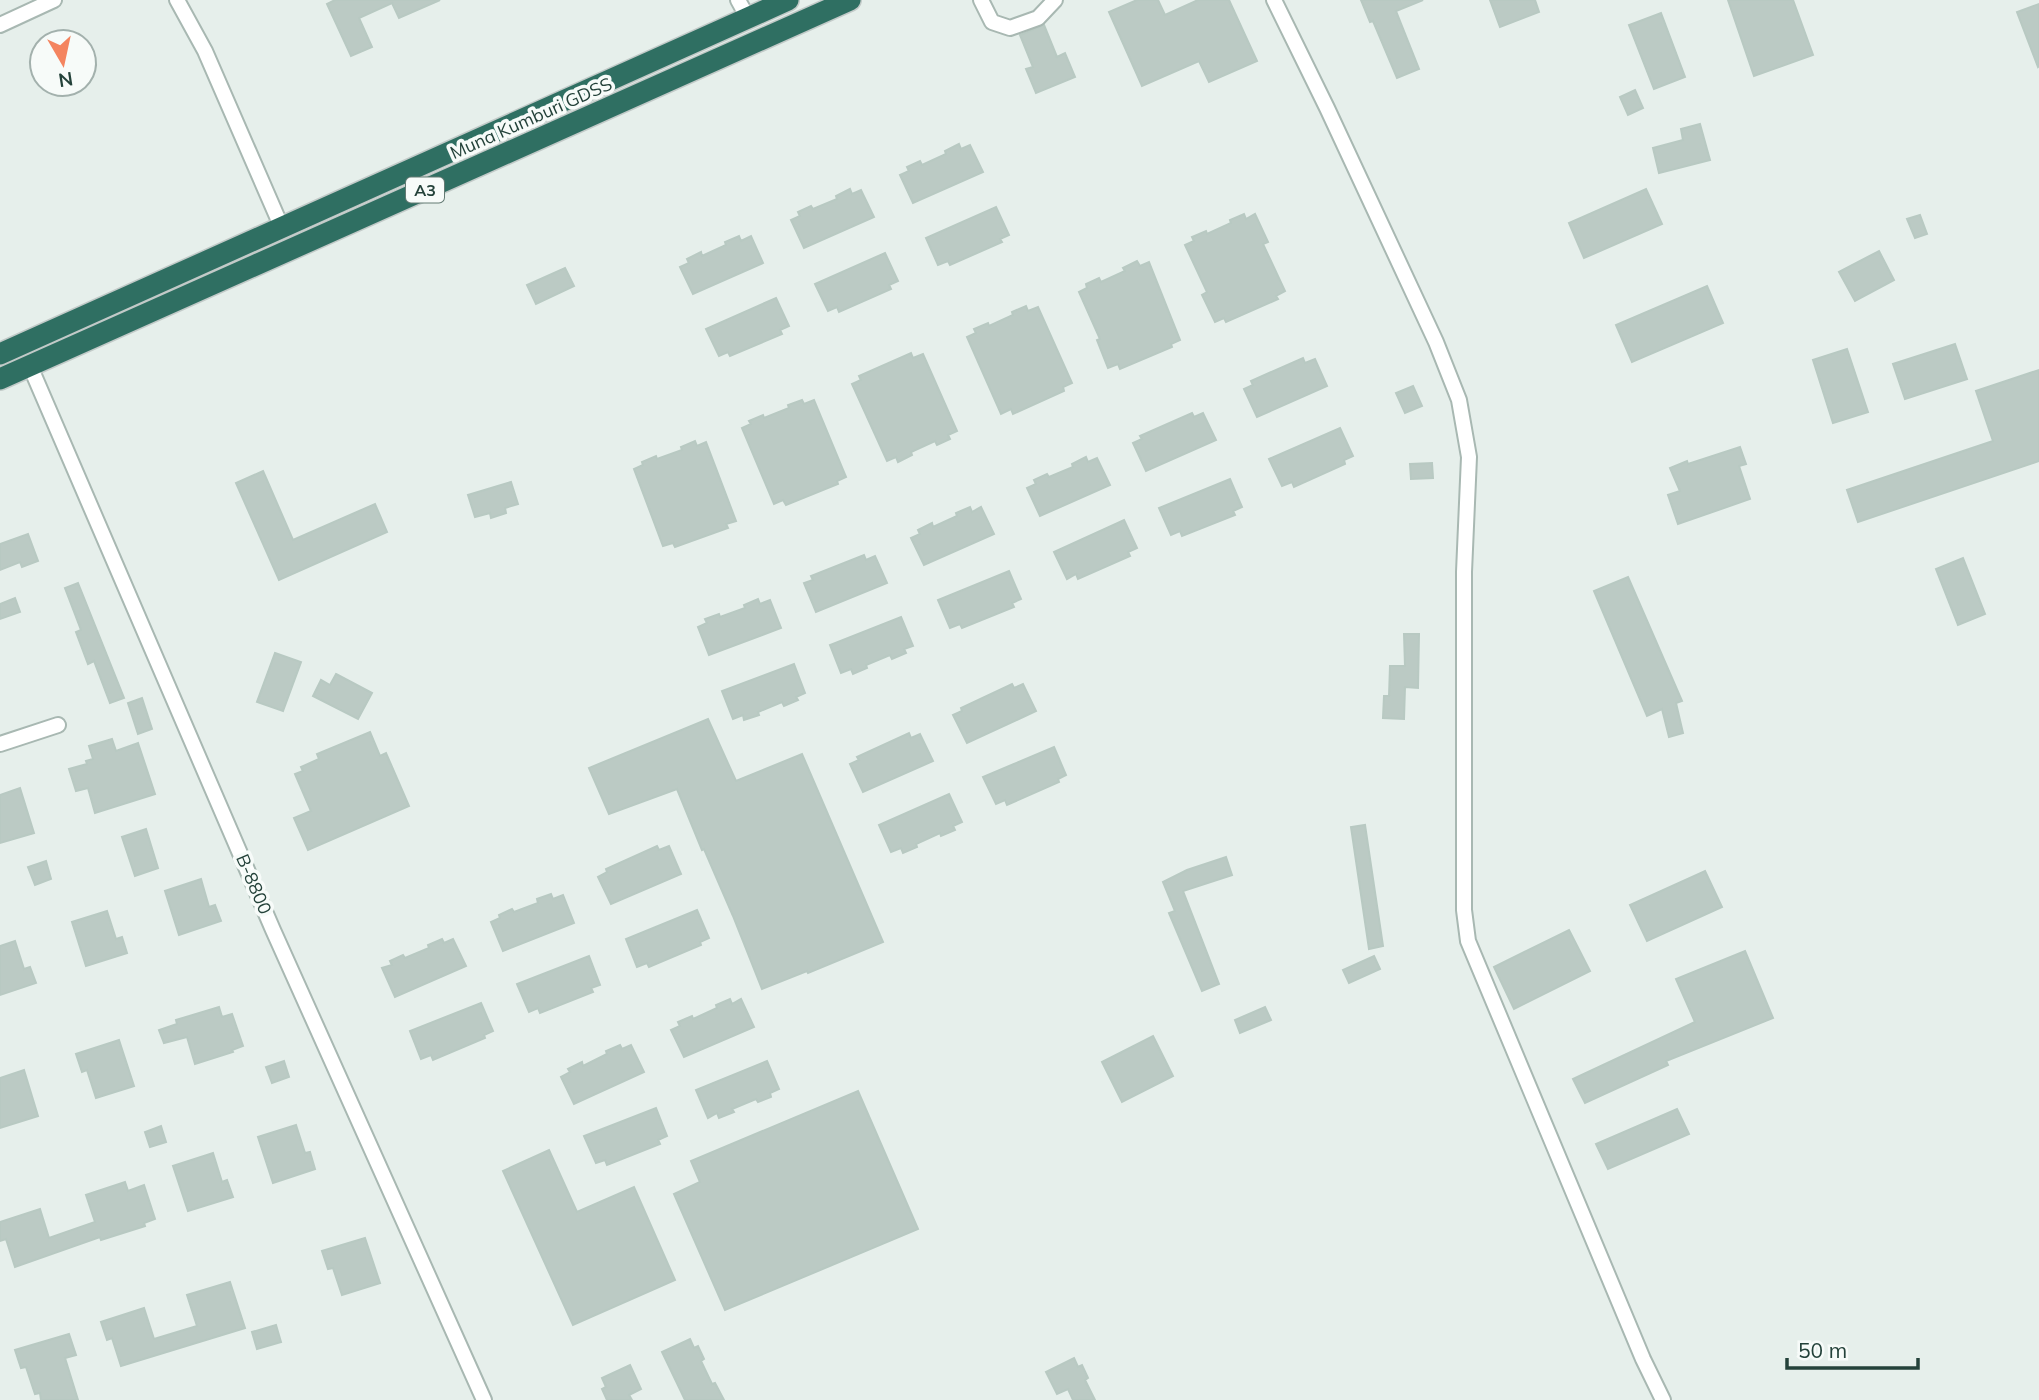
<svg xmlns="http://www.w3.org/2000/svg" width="2039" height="1400" font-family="Mulish,sans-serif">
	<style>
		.building { fill: #bbcac4; stroke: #b8c9c2; stroke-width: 2 }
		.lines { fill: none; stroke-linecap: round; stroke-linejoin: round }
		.street-casing { stroke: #a8b8b2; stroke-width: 18 }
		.highway-casing { stroke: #c2cac8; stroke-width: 24 }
		.street { stroke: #fff; stroke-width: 14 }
		.highway { stroke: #2f6f62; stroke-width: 21 }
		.labels { text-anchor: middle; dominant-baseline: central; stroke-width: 7; stroke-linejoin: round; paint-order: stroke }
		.shield { fill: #f7fbf9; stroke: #637a73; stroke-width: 2 }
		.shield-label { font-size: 16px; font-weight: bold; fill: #24423a }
		.street-label { font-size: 18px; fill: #24423a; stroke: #f7fbf9 }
	</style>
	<rect width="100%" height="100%" fill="#e6efeb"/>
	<g class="building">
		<path d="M335,0h105l-41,18 -7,-15 -33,15 13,29 -21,9 -24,-52z"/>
		<path d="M1137,0h21l7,15 33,-15h31l28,61 -48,21 -10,-21 -57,25 -33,-74z"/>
		<path d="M1361,0h62l-27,11 23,58 -22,9 -24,-57 -3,1z"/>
		<path d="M1490,0h45l4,12 -39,15z"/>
		<path d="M1728,0h65l20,55 -59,21z"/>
		<path d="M2039,4v62l-1,1 -21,-55z"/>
		<path d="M1661,13l24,64 -31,12 -25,-64z"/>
		<path d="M1044,25l13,32 8,-4 10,24 -39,16 -10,-24 7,-2 -13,-32z"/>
		<path d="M1635,90l8,18 -15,7 -8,-18z"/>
		<path d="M1700,124l10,36 -51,13 -6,-25 30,-8 -2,-11z"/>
		<path d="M959,144l2,5 9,-4 13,27 -70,31 -13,-28 9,-4 -2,-4 13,-6 2,4 24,-11 -1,-3z"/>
		<path d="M850,189l2,5 9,-4 13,27 -70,31 -13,-28 9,-4 -2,-4 13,-6 2,3 24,-10 -1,-3z"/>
		<path d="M1646,189l16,35 -78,34 -15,-35z"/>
		<path d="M996,207l13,28 -9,4 2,3 -52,23 -2,-4 -10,4 -12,-27z"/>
		<path d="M1244,214l2,5 9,-5 13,28 -5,2 22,47 -9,5 2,3 -52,23 -2,-4 -9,4 -13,-27 5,-3 -22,-47 9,-4 -2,-4 14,-6 1,3 24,-11 -1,-3z"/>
		<path d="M1920,215l7,19 -12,4 -8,-19z"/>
		<path d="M739,236l2,5 10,-5 12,27 -70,31 -13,-27 9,-4 -2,-4 14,-7 1,4 24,-11 -1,-3z"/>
		<path d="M1879,251l15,29 -39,21 -16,-29z"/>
		<path d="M885,253l13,28 -9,4 2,4 -52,23 -2,-5 -9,4 -13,-27z"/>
		<path d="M1137,261l3,5 9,-4 31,78 -9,4 1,3 -52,22 -2,-5 -10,4 -11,-28 3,-1 -21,-47 8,-4 -1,-4 13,-6 2,4 24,-11 -2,-3z"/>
		<path d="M565,268l9,18 -38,18 -9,-19z"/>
		<path d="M1707,286l16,37 -91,39 -16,-37z"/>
		<path d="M776,298l13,28 -9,4 2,4 -52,22 -2,-4 -9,4 -13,-27z"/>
		<path d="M1026,306l2,5 10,-4 34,76 -9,4 1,4 -51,23 -2,-5 -10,5 -34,-77 9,-4 -2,-4 14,-6 1,3 24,-11 -1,-3z"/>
		<path d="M1955,344l12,35 -62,20 -12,-35z"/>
		<path d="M1847,349l21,63 -35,11 -20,-63z"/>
		<path d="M911,353l2,5 10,-4 34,77 -9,4 2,4 -13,6 -2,-4 -24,11 1,3 -14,7 -2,-5 -9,4 -35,-77 9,-4 -2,-4z"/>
		<path d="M1303,358l2,5 10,-4 12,27 -70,31 -13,-28 9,-4 -2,-4z"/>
		<path d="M2039,370v91l-181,61 -11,-32 146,-49 -17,-50z"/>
		<path d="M1413,386l9,20 -17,7 -9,-20z"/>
		<path d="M802,400l2,4 10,-4 32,77 -9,4 1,3 -52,21 -3,-5 -9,4 -32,-76 9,-4 -2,-3 14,-6 1,3 25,-10 -1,-3z"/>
		<path d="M1192,413l2,4 9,-4 13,27 -70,31 -13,-28 9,-4 -2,-3z"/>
		<path d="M1340,428l13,28 -9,4 1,4 -51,23 -2,-5 -10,4 -13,-27z"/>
		<path d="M695,441l2,5 9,-4 30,79 -10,3 2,4 -53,19 -2,-4 -10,3 -29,-77 9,-4 -1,-3 14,-6 1,3 25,-9 -1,-3z"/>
		<path d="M1740,447l6,17 -7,2 11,33 -72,25 -10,-29 12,-4 -10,-23 17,-7 1,3z"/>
		<path d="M1086,457l2,5 9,-4 13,27 -70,31 -13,-28 9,-4 -2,-4 13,-6 2,3 24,-10 -1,-3z"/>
		<path d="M1432,463l1,15 -22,1 -1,-15z"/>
		<path d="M263,471l30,69 82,-36 12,28 -108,48 -43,-97z"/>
		<path d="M1230,479l12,28 -9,4 2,4 -53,21 -2,-5 -9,4 -12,-27z"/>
		<path d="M511,482l7,22 -13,4 1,5 -15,5 -1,-5 -15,4 -7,-22z"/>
		<path d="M970,507l2,5 9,-5 13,27 -70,31 -13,-27 9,-4 -2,-4 14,-7 1,4 24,-11 -1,-3z"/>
		<path d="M1124,520l13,28 -9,4 2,4 -52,23 -2,-5 -9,5 -13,-27z"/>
		<path d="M28,534l10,27 -16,6 -2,-5 -20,8v-26z"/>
		<path d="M864,555l2,5 9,-4 12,27 -71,29 -12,-29 9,-3 -2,-4z"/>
		<path d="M1963,558l22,56 -27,11 -22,-56z"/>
		<path d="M1009,571l12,28 -9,4 2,4 -52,21 -2,-4 -10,4 -12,-28z"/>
		<path d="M1628,577l54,124 -6,2 7,30 -14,4 -7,-28 -15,7 -53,-125z"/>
		<path d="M78,583l46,115 -14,5 -16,-42 -6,3 -12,-32 5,-2 -16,-42z"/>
		<path d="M15,598l5,14 -20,7v-15z"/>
		<path d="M758,599l2,5 10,-4 11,28 -72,27 -11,-28 9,-4 -2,-4 14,-5 1,3 25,-9 -1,-3z"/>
		<path d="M901,617l12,29 -9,3 2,4 -14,6 -2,-4 -24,10 1,3 -14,6 -2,-5 -10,4 -11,-28z"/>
		<path d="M1404,634h15l-1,54 -13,-1 -1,32 -21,-1 1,-22h5l1,-30h15z"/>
		<path d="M275,653l26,9 -18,49 -26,-9z"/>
		<path d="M794,664l11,29 -9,4 2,3 -14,6 -2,-4 -24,10 1,3 -15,5 -1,-5 -10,4 -11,-28z"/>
		<path d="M336,674l36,19 -14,26 -45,-23 8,-16 9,5z"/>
		<path d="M1012,684l2,4 9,-4 13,27 -69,32 -14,-28 9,-4 -1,-3z"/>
		<path d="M142,698l10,31 -14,5 -10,-31z"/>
		<path d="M708,719l28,62 66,-27 81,188 -75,31 -1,-2 -45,18 -29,-73 -29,-67 -2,1 -25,-61 -68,25 -20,-46z"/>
		<path d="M370,732l10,24 6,-3 23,53 -101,44 -14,-32 17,-7 -16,-37 8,-3 -2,-4 18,-8 -2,-5z"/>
		<path d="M909,733l2,5 9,-4 13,27 -70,31 -13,-28 9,-4 -2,-3z"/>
		<path d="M112,739l4,12 22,-8 17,51 -60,19 -7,-25 -12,3 -7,-22 18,-5 -1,-3 7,-2 -4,-13z"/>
		<path d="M1054,747l12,28 -8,4 1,3 -52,23 -2,-5 -9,4 -13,-27z"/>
		<path d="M20,788l14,45 -34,10v-48z"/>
		<path d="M949,794l13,28 -9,4 2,4 -14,6 -1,-3 -24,11 1,3 -14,6 -2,-5 -10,4 -12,-27z"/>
		<path d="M1365,825l18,121 -14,3 -18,-122z"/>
		<path d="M146,829l12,39 -23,8 -13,-39z"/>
		<path d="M657,846l2,4 10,-4 12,28 -70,30 -13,-27 9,-5 -1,-3z"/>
		<path d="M1226,857l6,18 -49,16 36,93 -17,7 -33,-78 6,-2 -12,-29 24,-12z"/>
		<path d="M46,861l5,18 -16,6 -7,-18z"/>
		<path d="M1705,871l17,36 -75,34 -17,-36z"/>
		<path d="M201,879l8,28 6,-2 6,16 -42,14 -14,-44z"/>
		<path d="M551,894l2,5 10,-4 11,28 -71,28 -12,-29 9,-4 -1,-3 13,-6 2,3 24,-9 -1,-4z"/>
		<path d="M697,910l12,28 -9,4 1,3 -52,22 -2,-4 -10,4 -11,-28z"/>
		<path d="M107,911l9,28 6,-2 5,16 -41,13 -14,-44z"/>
		<path d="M1569,930l21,41 -76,38 -20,-42z"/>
		<path d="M442,939l2,4 9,-4 13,27 -71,31 -13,-29 10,-3 -2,-4 13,-6 2,3 24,-10 -1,-3z"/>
		<path d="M15,941l9,28 6,-2 6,16 -36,12v-49z"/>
		<path d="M1745,951l28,67 -107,43 2,4 -83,38 -12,-24 122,-57 -19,-43z"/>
		<path d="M589,956l11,29 -9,3 2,4 -53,21 -2,-5 -9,4 -12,-28z"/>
		<path d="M1374,956l6,13 -31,14 -6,-13z"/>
		<path d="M730,999l2,5 9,-5 13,28 -70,30 -13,-27 9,-4 -2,-4 14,-6 1,3 24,-11 -1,-3z"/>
		<path d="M481,1003l12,28 -9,4 1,3 -52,22 -2,-5 -10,4 -11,-28z"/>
		<path d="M219,1007l3,10 10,-3 11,32 -11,4 1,2 -38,12 -8,-27 -23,6 -5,-13 18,-6 -1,-4z"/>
		<path d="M1265,1007l6,13 -31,13 -5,-13z"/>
		<path d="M1153,1036l20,40 -51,26 -20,-40z"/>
		<path d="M119,1040l15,46 -38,12 -9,-28 -5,2 -6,-18z"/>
		<path d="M620,1045l2,4 9,-4 13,27 -70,32 -13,-27 9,-5 -2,-3 14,-7 1,4 24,-12 -1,-3z"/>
		<path d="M284,1061l5,16 -17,6 -6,-16z"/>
		<path d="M767,1061l12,28 -9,4 1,4 -13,5 -2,-3 -24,10 2,3 -15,6 -2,-5 -9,5 -12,-28z"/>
		<path d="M24,1070l14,46 -38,12v-50z"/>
		<path d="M858,1091l60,138 -193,81 -51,-116 26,-12 -9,-21z"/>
		<path d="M656,1108l11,28 -9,4 2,4 -53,21 -2,-5 -9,3 -12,-27z"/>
		<path d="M1677,1109l12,25 -81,35 -12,-25z"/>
		<path d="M296,1125l9,28 5,-1 5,17 -42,14 -15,-46z"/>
		<path d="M161,1126l5,16 -16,5 -5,-15z"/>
		<path d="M549,1150l28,62 57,-25 41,93 -102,45 -70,-154z"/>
		<path d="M213,1153l9,29 5,-2 6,17 -45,14 -15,-45z"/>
		<path d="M125,1182l3,9 16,-6 11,34 -11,4 1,3 -44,14 -1,-3 -85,30 -9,-28 -6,2v-19l40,-13 9,29 46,-16 -9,-27z"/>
		<path d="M365,1238l15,45 -38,12 -9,-27 -5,1 -6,-18z"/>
		<path d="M230,1282l15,46 -124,38 -9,-28 -5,2 -6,-18 43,-14 10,31 43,-13 -10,-31z"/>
		<path d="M276,1325l5,17 -24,7 -5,-17z"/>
		<path d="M69,1334l7,21 -11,3 13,42h-37l-1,-7 -5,1 -9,-27 -5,1 -6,-18z"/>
		<path d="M690,1339l4,9 4,-2 6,13 -3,2 11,23 3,-1 9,17h-39l-23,-48z"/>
		<path d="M1074,1358l4,9 4,-2 6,13 -3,2 10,20h-22l-5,-11 -11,5 -11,-22z"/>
		<path d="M630,1365l11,24 -12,6 3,5h-25l-5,-11 4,-2 -4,-9z"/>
	</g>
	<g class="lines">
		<g class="street-casing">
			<g id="street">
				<path d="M177,0l28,51 77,177"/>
				<path d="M738,0l10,18"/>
				<path d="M981,0l11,22 18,6 28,-10 17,-18"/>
				<path d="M1274,0l53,108 109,234 23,58 10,57 -5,115v338l4,31 175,418 20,41"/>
				<path d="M0,25l54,-25"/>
				<path d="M30,366l243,564 211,470"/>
				<path d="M0,744l58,-19"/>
			</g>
		</g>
		<g class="highway-casing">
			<g id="highway">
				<path d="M0,354l788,-354"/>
				<path d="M0,379l850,-379"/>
			</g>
		</g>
		<use href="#street" class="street"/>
		<use href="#highway" class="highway"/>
	</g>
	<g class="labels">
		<rect class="shield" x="406" y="177.5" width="38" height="25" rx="5"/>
		<g class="shield-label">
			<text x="425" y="190">A3</text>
		</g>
		<g class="street-label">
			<text transform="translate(531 118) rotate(-24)">Muna Kumburi GDSS</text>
			<text transform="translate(254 884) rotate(67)">B-8800</text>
		</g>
	</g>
	<g transform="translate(63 63) rotate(171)"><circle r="33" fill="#f7fbf9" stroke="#a3b1ad" stroke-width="2"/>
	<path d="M0-5L12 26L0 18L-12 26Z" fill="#f4845f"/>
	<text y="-10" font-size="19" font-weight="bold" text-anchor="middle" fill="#24423a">N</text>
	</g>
	<path d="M1787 1358v10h131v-10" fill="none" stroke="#24423a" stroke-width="3.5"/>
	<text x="1798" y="1358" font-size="21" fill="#24423a" stroke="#f7fbf9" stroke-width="5" paint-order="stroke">50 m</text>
</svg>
